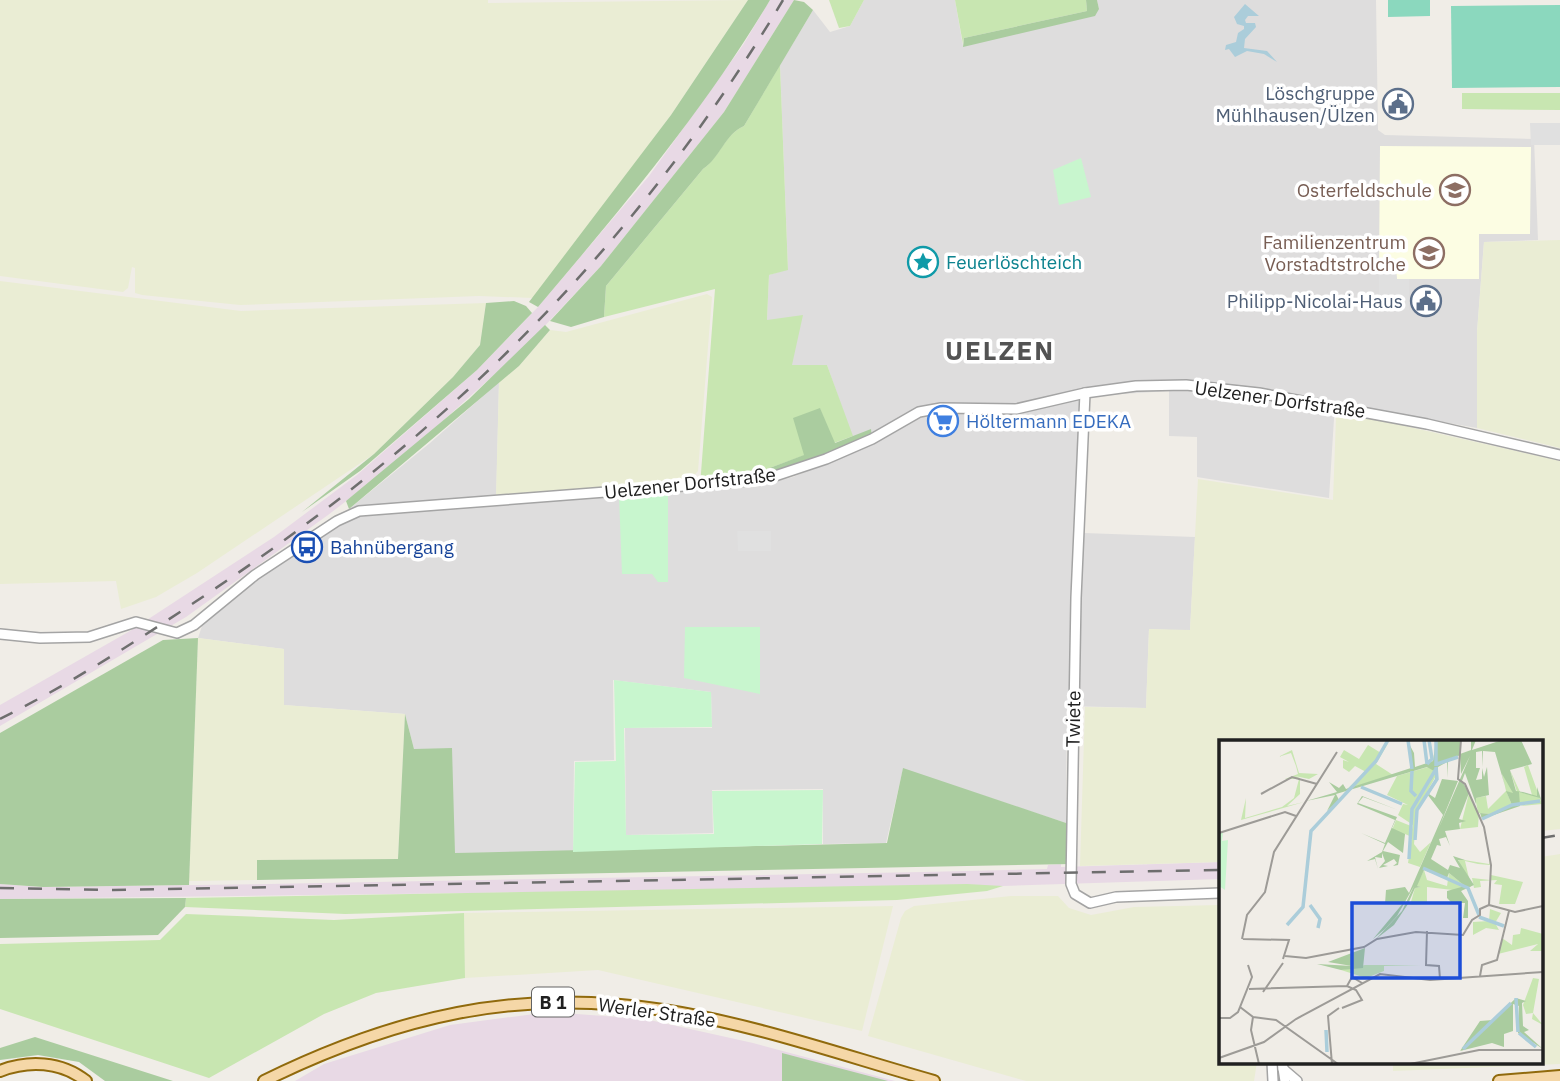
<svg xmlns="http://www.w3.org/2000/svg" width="1560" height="1081" font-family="'IBM Plex Sans',sans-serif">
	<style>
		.residential { fill: #dedddd }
		.industrial { fill: #e8d9e5 }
		.education { fill: #fcfde3 }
		.farmland { fill: #eaedd4 }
		.grass { fill: #c8e6b1 }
		.forest { fill: #aacc9f }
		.park { fill: #c8f6ce }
		.pitch { fill: #8bd8be }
		.parking { fill: #e0e0e0 }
		.water { fill: #abcdda }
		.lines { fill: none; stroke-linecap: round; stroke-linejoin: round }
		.minor-casing { stroke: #a4a4a4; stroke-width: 12 }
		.major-casing { stroke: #906a0c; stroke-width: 14 }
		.minor { stroke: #fff; stroke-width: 9 }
		.major { stroke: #f5d7a7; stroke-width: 10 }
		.rail { stroke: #6e6e6e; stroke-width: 2.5; stroke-dasharray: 14 14; stroke-linecap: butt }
		.labels { text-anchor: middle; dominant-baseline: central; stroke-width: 7; stroke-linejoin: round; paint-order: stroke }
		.shield { fill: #fff; stroke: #636363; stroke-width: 2 }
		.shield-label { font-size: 18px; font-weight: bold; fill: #202020 }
		.service-label { font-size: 19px; fill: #4e5e75; stroke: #fff; text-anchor: end }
		.education-label { font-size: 19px; fill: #785e54; stroke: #fff; text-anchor: end }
		.culture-label { font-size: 19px; fill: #0d838f; stroke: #fff; text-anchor: start }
		.street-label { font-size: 19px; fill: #202020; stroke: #fff }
		.shop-label { font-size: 19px; fill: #366cbe; stroke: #fff; text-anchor: start }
		.transit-label { font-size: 19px; fill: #164399; stroke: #fff; text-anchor: start }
		.district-label { font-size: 26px; font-weight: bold; letter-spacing: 2px; fill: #535353; stroke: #fff }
		.inset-river { fill: none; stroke: #abcdda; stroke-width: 3.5 }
		.inset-road { fill: none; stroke: #9d9b97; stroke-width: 2 }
		.view { fill: #1d4ed8; fill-opacity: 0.15; stroke: #1d4ed8; stroke-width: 3.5 }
		.inset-edge { fill: none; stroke: #202020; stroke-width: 3.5 }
	</style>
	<rect width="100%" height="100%" fill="#f0ede7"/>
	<path class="residential" d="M864,0h91l8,46 136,-37 -2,-9h279l2,130 7,5 149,4 4,101 -54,2 -7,90v96l-142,-25 -6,95 -132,-21v-40l-28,-1v-45l-79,5 -6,137 111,4 -5,94 -41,-2 -3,79 -79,-2 -1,117 -163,-54 -17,74 -63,1v-55l-111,1 1,43 -87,2 -1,-107h87l-1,-36 -98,-12 1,80 -40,1 -1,91 -119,1 -40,-104 -9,-35 -122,-9 1,-56 -86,-11 5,-15 43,-38 103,-76 81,-66 69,-61 -3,123 259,-18 38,-10 64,-27 -30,-85h-36l-24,-45 2,-45 19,-6 -8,-204 33,-55 17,22 20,-6z"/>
	<g class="industrial">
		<path d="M770,0h24l-70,112 -123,154 -77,82 -127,114 -69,53 -142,102 -186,109v-21l130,-74 144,-94 83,-62 120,-105 61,-63 111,-131 94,-131z"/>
		<path d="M1220,862v17l-217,7 -1003,13v-15l43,3 225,-3 656,-12 123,-3 1,-4 13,-1v3z"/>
		<path d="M549,1012l96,7 108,24 142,38h-600l29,-17 126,-39z"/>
	</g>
	<path class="education" d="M1380,146l151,1 -1,87h-51v45h-82l-1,-7h-17z"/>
	<g class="farmland">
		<path d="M0,0h488v3l260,-3 -77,115 -137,183 -55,-2 -239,9 -98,-10 -7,-2v-25l-3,-1 -4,21 -5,4 -123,-16z"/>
		<path d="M1560,240v208l-83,-20v-96l7,-90z"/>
		<path d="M0,281l241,30 245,-8 -6,42 -27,32 -79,77 -177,119 -41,24 -35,12 -5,-28 -116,3z"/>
		<path d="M707,294l5,3 -14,174 -9,10 -193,15 3,-114 20,-16 31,-36 16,2z"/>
		<path d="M1343,412l217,49v368l-19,2v-90h-321v121l-140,4 5,-159 61,1 3,-79 41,1 8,-151 135,21 3,-83z"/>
		<path d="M198,638l86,11v56l121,9 -7,145 -141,1v20l-68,1z"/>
		<path d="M1560,854v210l-167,7v-9h148v-205z"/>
		<path d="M1011,896h47l11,12 22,7 43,-8 86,-2v157h37l-3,19h-228l-158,-45 33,-118 4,-7 9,-5z"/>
		<path d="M893,906l-31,125 -264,-61 -133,8 -1,-65z"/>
	</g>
	<g class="grass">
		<path d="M829,0h35l-14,26 -11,2z"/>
		<path d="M955,0h131l1,11 -123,27 -1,6z"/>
		<path d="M780,65l8,205 -19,5 -2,45 36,-5 -11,50h35l26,71 -19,7 -14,-34 -15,46 -38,14 1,9 -68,8 15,-197 -111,28 2,-31 97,-117c17,-12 22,-35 41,-43z"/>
		<path d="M1462,93h98v17l-98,-1z"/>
		<path d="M967,884l36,2 -16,5 -90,9 -552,14 -160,-7 1,-9z"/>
		<path d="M464,913l1,65 -89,15 -52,21 -115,64 -209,-69v-65l160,-4 26,-26 148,6z"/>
	</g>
	<g class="forest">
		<path d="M748,0h22c-66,111 -149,209 -232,307l-9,-5 142,-187z"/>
		<path d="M794,0l10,2 9,8 -69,116c-19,8 -24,32 -41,43l-97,117 -2,31 -33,10 -21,-6 51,-55 123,-154z"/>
		<path d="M1086,0h11l2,9 -4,7 -132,31 1,-9 123,-27z"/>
		<path d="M514,301l12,5 6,7 -55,57 -117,101 -58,41 72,-58 79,-77 27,-32 6,-42z"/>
		<path d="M545,325l5,5 -31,36 -170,143 -3,-8 123,-102z"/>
		<path d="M820,408l15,35 36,-14 1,10 -104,39 -1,-9 37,-14 -11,-37z"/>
		<path d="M198,638l-9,247 -146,2 -43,-3v-151l163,-93z"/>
		<path d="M405,714l9,35 38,-1 3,105 432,-10 16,-75 169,57 -1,39 -814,16v-20l141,-1z"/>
		<path d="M186,898l-1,9 -27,28 -158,3v-39z"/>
		<path d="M35,1037l138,44h-68l-26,-19 -41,-7 -38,5v-12z"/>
		<path d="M782,1053l106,28h-106z"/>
	</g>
	<g class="park">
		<path d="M1081,158l10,39 -32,8 -6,-35z"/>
		<path d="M668,494v88h-10l-6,-8h-30l-3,-78z"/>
		<path d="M685,627h75v67l-76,-16z"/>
		<path d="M614,680l97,12 1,35 -88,1 2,107 88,-1 -2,-43 111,-1 -1,54 -249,8 2,-90 41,-1z"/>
	</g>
	<g class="pitch">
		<path d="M1388,0h42v16l-42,1z"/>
		<path d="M1560,5v82l-108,1 -1,-82z"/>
	</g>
	<g class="parking">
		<path d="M1530,123h30v22h-29z"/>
		<path d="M1379,273h17l1,6h12v31l-30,-1z"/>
		<path d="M737,531h34v20h-33z"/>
	</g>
	<path class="water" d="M1245,4l14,12h-11l-3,4 1,3h9l1,4 -11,12 -1,9 23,3 10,11 -13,-8 -17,-3 -12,6 -6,-8 -4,1 1,-5 10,-3 2,-9 6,-4v-3l-7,-2 -3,-7z"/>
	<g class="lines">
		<g class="minor-casing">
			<g id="minor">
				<path d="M1085,393l-9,205 -5,286 4,10 15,9 26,-6 104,-4"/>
				<path d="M0,634l40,4 49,-1 47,-15 41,11 17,-8 61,-50 82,-54 22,-10 390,-30 26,-5 51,-17 46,-20 47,-27 22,-4 75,1 69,-16 51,-7 50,-1 73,8 168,31 133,31"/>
				<path d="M1272,1062l1,19"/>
				<path d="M1282,1062l3,19"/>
				<path d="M1283,1069l14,12"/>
			</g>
		</g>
		<g class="major-casing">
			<g id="major">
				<path d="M0,1071c28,-11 61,-10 86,10"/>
				<path d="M264,1081c130,-64 254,-94 399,-71 92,14 182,46 271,71"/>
				<path d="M1499,1081l61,-5"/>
			</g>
		</g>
		<use href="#minor" class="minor"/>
		<use href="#major" class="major"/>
		<g class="rail">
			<path d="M0,719c68,-34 132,-75 195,-117 244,-161 438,-350 588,-602"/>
			<path d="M1541,838l19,-3"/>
			<path d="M0,888l113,2 1107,-20"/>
		</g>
	</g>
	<defs>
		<g id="civic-ring" transform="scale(1.575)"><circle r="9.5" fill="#fff" stroke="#5c6f8a" stroke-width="1.5"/><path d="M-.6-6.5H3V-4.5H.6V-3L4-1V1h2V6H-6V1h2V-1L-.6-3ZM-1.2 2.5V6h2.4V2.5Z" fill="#5c6f8a"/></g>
		<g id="school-ring" transform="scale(1.575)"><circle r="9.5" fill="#fff" stroke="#8d6e63" stroke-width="1.5"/><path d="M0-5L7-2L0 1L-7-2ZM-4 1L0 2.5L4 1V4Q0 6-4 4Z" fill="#8d6e63"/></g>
		<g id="sight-ring" transform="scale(1.575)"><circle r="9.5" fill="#fff" stroke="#0f9aa8" stroke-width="1.5"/><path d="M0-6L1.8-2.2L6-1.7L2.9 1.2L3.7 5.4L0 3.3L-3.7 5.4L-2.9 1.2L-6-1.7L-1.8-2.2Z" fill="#0f9aa8"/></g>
		<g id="supermarket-ring" transform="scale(1.575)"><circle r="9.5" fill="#fff" stroke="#3f7fe0" stroke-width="1.5"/><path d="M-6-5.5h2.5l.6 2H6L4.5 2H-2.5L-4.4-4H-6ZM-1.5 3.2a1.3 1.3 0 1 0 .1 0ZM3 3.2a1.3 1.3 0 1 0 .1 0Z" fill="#3f7fe0"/></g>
		<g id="bus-ring" transform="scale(1.575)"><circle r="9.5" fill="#fff" stroke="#1a4fb4" stroke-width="1.5"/><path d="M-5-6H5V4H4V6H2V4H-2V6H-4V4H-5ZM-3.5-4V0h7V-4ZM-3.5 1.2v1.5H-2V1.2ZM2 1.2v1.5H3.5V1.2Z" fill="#1a4fb4"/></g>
	</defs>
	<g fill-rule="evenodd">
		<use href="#civic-ring" x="1398" y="104"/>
		<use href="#school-ring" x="1455" y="190"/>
		<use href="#school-ring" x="1429" y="253"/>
		<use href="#sight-ring" x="923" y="262"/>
		<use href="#civic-ring" x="1426" y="301"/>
		<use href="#supermarket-ring" x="943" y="421"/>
		<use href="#bus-ring" x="307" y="547"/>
	</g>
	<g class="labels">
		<rect class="shield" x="532" y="987.5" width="42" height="29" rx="5"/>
		<g class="shield-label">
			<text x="553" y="1002">B 1</text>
		</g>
		<g class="service-label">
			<text x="1375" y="93">Löschgruppe<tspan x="1375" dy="22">Mühlhausen/Ülzen</tspan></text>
			<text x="1403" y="301">Philipp-Nicolai-Haus</text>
		</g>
		<g class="education-label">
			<text x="1432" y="190">Osterfeldschule</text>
			<text x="1406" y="242">Familienzentrum<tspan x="1406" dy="22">Vorstadtstrolche</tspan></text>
		</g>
		<g class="culture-label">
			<text x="946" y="262">Feuerlöschteich</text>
		</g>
		<g class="street-label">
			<text transform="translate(1280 399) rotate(8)">Uelzener Dorfstraße</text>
			<text transform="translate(690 483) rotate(-6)">Uelzener Dorfstraße</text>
			<text transform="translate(1073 719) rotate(-89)">Twiete</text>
			<text transform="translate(657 1012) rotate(8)">Werler Straße</text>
		</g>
		<g class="shop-label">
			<text x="966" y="421">Höltermann EDEKA</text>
		</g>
		<g class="transit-label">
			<text x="330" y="547">Bahnübergang</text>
		</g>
		<g class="district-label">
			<text x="1000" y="350">UELZEN</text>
		</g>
	</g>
	<g transform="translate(1219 740)">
		<rect width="324" height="324" fill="#f0ede7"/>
		<path d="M171,0l-14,24 17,11 -46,14 19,-17 -11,-6 -6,6 -6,-4v-8l6,2 -9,-5 4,-7 15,9 9,-14 13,8zM73,10l7,23 19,1 -9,5 -14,-3 5,2v16l-13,12 17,-4 -63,18 5,-22 -1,20 37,-11 12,-9 5,-19h-14l13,-5 -2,-8 -5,-13 -13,4zM309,25l14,39 -22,2 18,-5 -25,3 4,-12 -7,-22 10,22 12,3 -8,-28zM209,27l8,1 1,6 -20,36 -3,34 6,8 11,-10 -11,25 -12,-4 4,-26 -7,-3 -4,13 -13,-7 8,-20 15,6v8l2,-9 -15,-10 5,-11 5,1 -21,-10 10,-19zM283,33l9,13 2,7h-6l5,12 -21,9 -12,-1 -1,14 -18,2 9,-36 9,19 -3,-14 11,-2 2,13 18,-18zM270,117l2,18 32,7 -8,22h-16l3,-19 -8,-1 3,-4 -17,1 1,6 -7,1 -2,-10 18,2v-15l-12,-1 -13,-3 6,26 -9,-4 3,4 -4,4 -34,-4v17l-17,1 5,-17 6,-1 -5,-1 8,-16 3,10 20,6 2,-13 10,8 3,-11 -4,-11 31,5zM271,169l11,4 -6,10 4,7 -13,-2 -13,7v-13l16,-1zM302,188l22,6v17h-13l8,-7 -40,10 4,-16 10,7 1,-10 7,-1zM146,225h56l-37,1v5l-18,7 -25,-8zM314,238l6,1 -6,34 10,12 -11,-6 1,-6 -7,1 -3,-9z" fill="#c8e6b1"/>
		<path d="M188,0l7,13 1,14 18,-6 3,-21h24v14l11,-4v-10h5l-4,10 30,-10h19l11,24 -22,6 6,21 7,1 14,4v-9l6,18 -3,-7 -21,-6 1,14 -38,13 -2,-6 11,1 21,-9 -6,-14 7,2 -11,-19 3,12 -10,-34 -12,-1v16l-1,-16 -6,1v16h4l-4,12 6,-1v-11l2,9 3,-10 2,28 -13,3v6l-11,-31 -3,8 7,12 -10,26 7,2 -7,2 1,6 -15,2 5,15 -4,-9 -7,2 2,7 -4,-1 -6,14 17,11 2,-5 10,3 -7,-12 12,4h-7l16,25 -13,6 7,10v17h-5l2,-15h-13l-5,-5v-7l18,-5 -16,-13 -2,5 -7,-1v8v-9l-16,-6 -7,16 4,1 -6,1 -7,16 -14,21 -18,14 26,-28 12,-25 -17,30 -12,13 -12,10 31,-37 -19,2 1,-14 19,-3 4,6 34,-78 -16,-21 8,-14 1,-10 -4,9 -6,6 8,-14 -7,-4 -91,27 3,6 -12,11 8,-16 -29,6 31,-9 -8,-10 10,6 4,-4 3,5 65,-21zM241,15l1,19 9,-18 -32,74 20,-49 -16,-2 -7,19 -6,-4 9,-15v-12l9,-5v16l1,-17zM143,56l36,14 -35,-13 -5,6 39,14 -5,11 13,6 -2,19 -15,-11 -5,9 17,4 -2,10 -5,1 4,-3 -3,-4 -11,6 5,1 -9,2 6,-7 -3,-8v5l-7,-1 3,12 -3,-10 -8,2 15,-9 3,-8 -24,-11 24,10 10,-23 -38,-16zM146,208l-2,20 -22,2 -24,-6 35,2 -24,-4zM297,258l10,3 -4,2 1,23 6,4 -5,2 19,17 -25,-16 1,-27 -6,-2v27l-9,3v13l-12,-4 -32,8 20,-30 13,-1z" fill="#aacc9f" fill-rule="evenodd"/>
		<path d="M4,92l-1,9 6,-1 -3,50 -6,-4v-53z" fill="#c8f6ce"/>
		<path class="inset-river" d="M189,0l4,29M205,0l3,24M208,24l5,-5 -3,-19M218,24l21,-7M217,26v-26M193,31l-1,20 5,5M142,47l41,17M263,79l30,-14 28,-4M196,100l2,-30 20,-31 -1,-12M190,119l3,-50 24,-40M204,128l45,20 11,27M91,165l10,14 -2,9M260,177l25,9M68,185l16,-18 8,-76 65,-70 12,-21M297,258l2,34M107,290l1,22M300,293l17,14M244,309l48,-46"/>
		<path class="inset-road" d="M242,0l-3,39 7,5 19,43 7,38 -2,40M42,54l31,-17 25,7M0,93l66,-21 11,4M270,165l26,7 28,-6M208,191l-1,34 13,1 1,13M23,199l5,-24 18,-23 9,-40 63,-100M24,199l46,1 -6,19M66,216l21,2 58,-11 13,-8 39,-7 47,3 9,-15 8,-5v-6l9,-4M261,236l2,-11 15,-5 12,-49M128,246l5,-9 10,6M30,249l98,-3 9,4 6,10 -20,8M44,252l20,-29M21,267l13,10 -2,13 8,34M34,277l23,3 62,44M0,278h11l8,-6 14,-35 -4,-12M0,318l45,-16 32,-23 84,-45 50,6 113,-8M113,324l-4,-48 11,-8M191,324l69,-14h64"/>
		<path class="view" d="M133,163h108v75h-108z"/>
		<rect width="324" height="324" class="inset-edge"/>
	</g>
</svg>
